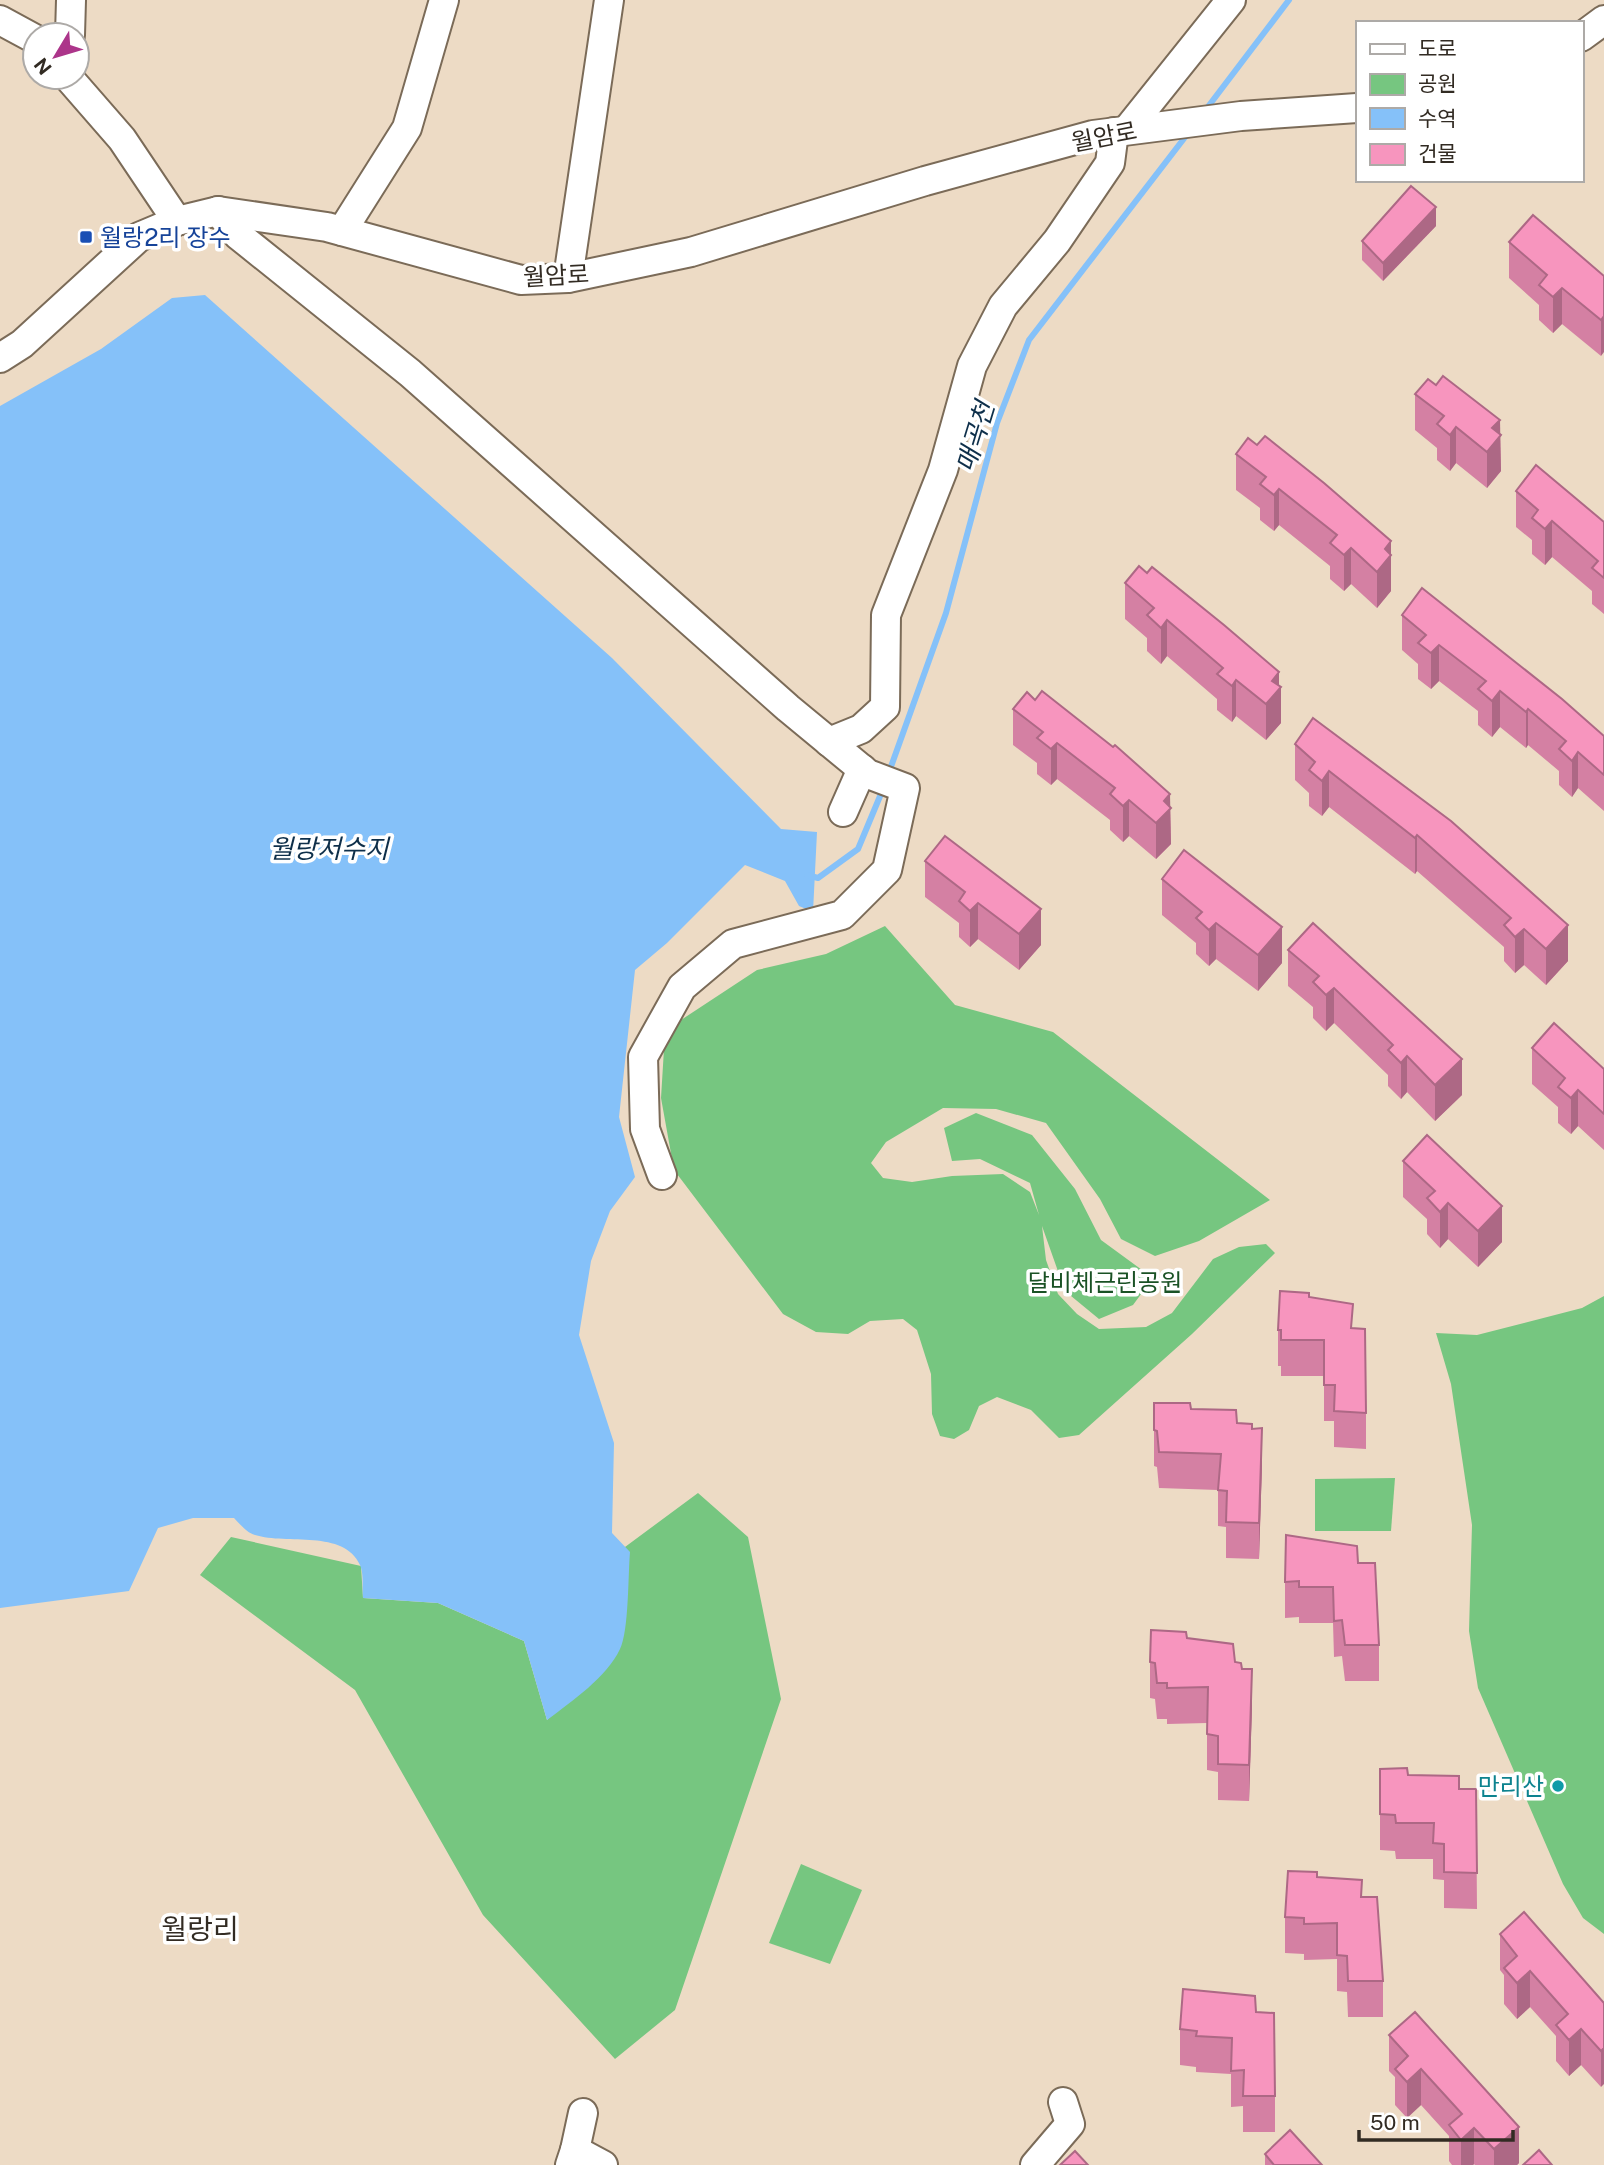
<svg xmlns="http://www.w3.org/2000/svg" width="1604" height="2165" font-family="'Public Sans','Noto Sans KR',sans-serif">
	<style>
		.green { fill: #76c680 }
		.water { fill: #85c1f9 }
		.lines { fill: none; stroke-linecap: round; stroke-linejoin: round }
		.stream { stroke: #85c1f9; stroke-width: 6 }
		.minor-casing { stroke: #7b6b58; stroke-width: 32 }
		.minor { stroke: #fff; stroke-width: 28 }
		.wall { fill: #d480a3 }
		.shaded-wall { fill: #ad6885 }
		.building { fill: #f795be; stroke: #ad6885; stroke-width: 2 }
		.transit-dot { fill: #1a4fb4; stroke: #fff; stroke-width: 2.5 }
		.culture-dot { fill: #0f9aa8; stroke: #fff; stroke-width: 2.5 }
		.labels { text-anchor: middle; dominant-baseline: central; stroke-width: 7; stroke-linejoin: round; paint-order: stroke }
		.street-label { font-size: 24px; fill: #322b23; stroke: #fff }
		.transit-label { font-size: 24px; fill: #164399; stroke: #fff; text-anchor: start }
		.park-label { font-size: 24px; fill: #1a5225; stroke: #fff }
		.culture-label { font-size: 24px; fill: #0d838f; stroke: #fff; text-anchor: end }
		.water-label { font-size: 26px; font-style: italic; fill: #0e2f4a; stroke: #fff }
		.quarter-label { font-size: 28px; fill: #322b23; stroke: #fff }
	</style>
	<rect width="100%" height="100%" fill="#eddbc5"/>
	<g class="green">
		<path d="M885,926l70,79 98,27 217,168 -71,41 -44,15 -34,-17 -21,-40 -54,-76 -50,-14 -53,-1 -57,34 -15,21 12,15 29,4 40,-6 51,-2 27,18 9,23 -9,-32 -50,-24 -28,2 -8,-33 32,-15 56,22 43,54 26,51 52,38 -20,27 -34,14 -34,-28 -23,-65 4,34 12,34 19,20 22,15 47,-2 26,-14 41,-54 26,-12 27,-3 9,9 -83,81 -113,101 -20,3 -28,-28 -34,-13 -18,9 -10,24 -15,9 -14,-3 -8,-22 -1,-40 -14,-44 -14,-11 -33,2 -22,13 -32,-2 -33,-18 -109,-144 -13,-72 3,-49 17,-29 76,-50 69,-16z"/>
		<path d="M1604,1296v638l-21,-16 -20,-34 -85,-196 -9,-57 3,-106 -21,-141 -15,-51 41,2 105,-27z"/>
		<path d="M1395,1478l-4,53h-76v-52z"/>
		<path d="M698,1493l50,44 33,162 -106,311 -60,49 -132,-144 -128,-225 -155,-115 31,-38 130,29 2,32 75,5 86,38 23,79 70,-67 8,-106z"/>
		<path d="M801,1864l61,26 -32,74 -61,-21z"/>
	</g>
	<path class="water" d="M205,295l407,363 169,171 36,3 -4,80 -14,-6 -14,-25 -40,-16 -78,78 -32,27 -16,147 16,60 -25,34 -19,50 -12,74 35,108 -2,90 18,19c-2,22 -1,79 -10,97 -13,28 -48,52 -73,71l-23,-79 -86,-38 -75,-5c-1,-10 1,-24 -3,-33 -16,-36 -73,-20 -105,-30 -8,-2 -15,-11 -21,-17h-41l-35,10 -29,63 -129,17v-1202l101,-57 71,-51z"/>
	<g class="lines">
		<g class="stream">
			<path d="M1204,112l85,-112"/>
			<path d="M888,775l58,-162 51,-190 32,-83 160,-208"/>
			<path d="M807,875l11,3 40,-29 25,-60"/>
		</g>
		<g class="minor-casing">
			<g id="minor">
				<path d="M0,20l35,19"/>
				<path d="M70,35l1,-35"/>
				<path d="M1581,37l23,-17"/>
				<path d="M68,77l54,62 55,82"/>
				<path d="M1127,130l104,-130"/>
				<path d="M218,211l20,24 172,138 378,335 80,66 37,14 -18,82 -45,45 -109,29 -51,43 -39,70 2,72 17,46"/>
				<path d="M342,231l65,-103 37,-128"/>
				<path d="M568,278l41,-278"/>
				<path d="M0,358l22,-14 117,-107 38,-16 41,-10 109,16 194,53 47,-2 123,-26 234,-71 168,-46 148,-19 116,-8"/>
				<path d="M829,742l32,-13 24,-22 1,-92 57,-145 29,-104 31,-60 54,-65 53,-78 4,-31"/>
				<path d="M843,812l19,-43"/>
				<path d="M575,2150l8,-37"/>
				<path d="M570,2165l5,-15 28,15"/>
				<path d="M1035,2165l35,-41 -7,-22"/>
			</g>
		</g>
		<use href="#minor" class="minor"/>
	</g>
	<g class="wall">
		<path d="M1436,226l-53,55 -21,-21v-19z"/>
		<path d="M1509,242l95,34 -3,80 -39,-32 -9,9 -14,-13v-15l-30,-27z"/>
		<path d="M1415,394l85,41 1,36 -14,17 -31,-25 -6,8 -13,-11v-12l-22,-18z"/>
		<path d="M1236,454l155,87v50l-14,17 -26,-24 -7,7 -14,-12v-13l-51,-41 -5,6 -14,-11v-12l-24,-18z"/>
		<path d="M1516,491l88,31v92l-12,-10v-13l-40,-34 -7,8 -13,-11v-14l-16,-13z"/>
		<path d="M1125,583l154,103 2,37 -15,17 -30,-24 -4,6 -15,-12v-11l-50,-43 -6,8 -14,-13v-13l-22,-19z"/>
		<path d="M1402,615l202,121v75l-26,-23 -6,9 -13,-12v-14l-31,-26 -2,3 -26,-21 -8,10 -14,-12v-14l-39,-30 -8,8 -13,-10v-15l-16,-14z"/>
		<path d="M1035,700l135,107 1,37 -15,15 -27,-23 -6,6 -13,-12v-10l-53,-41 -6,6 -14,-11v-11l-24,-18v-36z"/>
		<path d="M1313,718l255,243 -22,24 -22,-20 -9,8 -11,-12v-14l-87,-76 -2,3 -86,-67 -7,9 -13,-10v-13l-14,-13v-36z"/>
		<path d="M925,861l116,84 -22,25 -41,-31 -8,8 -11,-10v-14l-34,-26z"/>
		<path d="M1162,879l120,84 -24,28 -42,-32 -7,7 -13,-12v-11l-34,-28z"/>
		<path d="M1313,923l149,172 -27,26 -28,-29 -6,7 -13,-13v-11l-54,-52 -8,8 -13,-13v-11l-25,-21v-36z"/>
		<path d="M1532,1048l72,21v81l-26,-24 -7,8 -13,-11v-16l-26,-23z"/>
		<path d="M1403,1161l99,81 -24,25 -30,-28 -8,9 -13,-14v-15l-24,-22z"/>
		<path d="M1309,1297l44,31 13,85v36l-32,-2v-26h-10v-45h-43v-10h-3v-36z"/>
		<path d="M1154,1403l37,6 46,14 15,6 10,35 -3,95 -33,-1v-31l-8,-1v-36l-59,-2 -2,-21 -3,-1z"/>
		<path d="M1358,1563l21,82v36h-34l-3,-25 -8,1 -1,-34h-34v-6l-14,1v-36z"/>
		<path d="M1187,1638l48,24 17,43 -3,96 -31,-1v-28l-11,-2v-47l-40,1v-5h-10l-2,-20 -5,-1v-36z"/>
		<path d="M1380,1769l28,6 51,14h17l1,120 -33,-1v-28l-11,-1v-20h-37l-1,-8 -15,-1z"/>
		<path d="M1317,1877l45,20 21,84v36h-35l-1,-25 -10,-1v-32l-33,1v-6l-19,-1v-36z"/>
		<path d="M1500,1934l104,69 -3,84 -20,-22 -12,11 -13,-15v-25l-26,-29 -13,12 -13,-15v-29l-4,-5z"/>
		<path d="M1256,2012l19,84v36h-32v-26l-12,1v-33l-35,-2v-5l-16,-2v-36z"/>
		<path d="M1389,2035l130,128 -2,2h-42l-1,-1 -1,1h-21l-3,-4v-25l-28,-31 -14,13 -12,-13v-28l-6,-6z"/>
		<path d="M1265,2154l57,11h-57z"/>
	</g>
	<g class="shaded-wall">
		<path d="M1436,207v19l-53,55v-18z"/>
		<path d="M1562,288v36l-9,9v-36z"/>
		<path d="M1604,316v36l-3,4v-36z"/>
		<path d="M1500,420l1,51 -14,17v-36l5,-24z"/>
		<path d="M1456,427v36l-6,8v-36z"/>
		<path d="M1279,489v36l-5,6v-36z"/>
		<path d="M1552,521v36l-7,8v-36z"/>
		<path d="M1391,541v50l-14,17v-36l8,-23z"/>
		<path d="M1351,548v36l-7,7v-36z"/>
		<path d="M1167,620v36l-6,8v-36z"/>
		<path d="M1439,645v36l-8,8v-36z"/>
		<path d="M1279,672v17l2,-2v36l-15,17v-36l6,-23z"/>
		<path d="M1236,680v36l-4,6v-36z"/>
		<path d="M1500,691v36l-8,10v-36z"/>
		<path d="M1528,709v36l-2,3v-36z"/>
		<path d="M1057,743v36l-6,6v-36z"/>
		<path d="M1578,752v36l-6,9v-36z"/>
		<path d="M1329,771v36l-7,9v-35z"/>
		<path d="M1170,794l1,50 -15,15v-36l8,-22z"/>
		<path d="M1129,800v36l-6,6v-36z"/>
		<path d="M1417,835v36l-2,3v-36z"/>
		<path d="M978,903v36l-8,8v-36z"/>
		<path d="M1041,909v36l-22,25v-36z"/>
		<path d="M1216,923v36l-7,7v-36z"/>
		<path d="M1568,925v36l-22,24v-36z"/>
		<path d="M1282,927v36l-24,28v-36z"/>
		<path d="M1524,929v36l-9,8v-36z"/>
		<path d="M1334,988v35l-8,8v-36z"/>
		<path d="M1407,1056v36l-6,7v-36z"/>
		<path d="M1462,1059v36l-27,26v-36z"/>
		<path d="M1578,1090v36l-7,8v-36z"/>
		<path d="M1448,1203v36l-8,9v-36z"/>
		<path d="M1502,1206v36l-24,25v-36z"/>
		<path d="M1262,1428v36l-3,95v-36z"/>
		<path d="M1252,1669v36l-3,96v-36z"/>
		<path d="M1530,1971v36l-13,12v-36z"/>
		<path d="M1581,2029v36l-12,11v-36z"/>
		<path d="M1604,2048v36l-3,3v-36z"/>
		<path d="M1421,2069v36l-14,13v-36z"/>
		<path d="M1519,2127v36l-2,2h-23v-16z"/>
		<path d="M1474,2128v36l-1,1h-12v-25z"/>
	</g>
	<g class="building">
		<path d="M1411,186l25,21 -53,56 -21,-22z"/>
		<path d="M1533,215l71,61v40l-3,4 -39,-32 -9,9 -14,-12 8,-10 -38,-33z"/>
		<path d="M1443,376l57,44 -8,8 9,7 -14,17 -31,-25 -6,8 -13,-11 7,-8 -29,-22 13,-15 8,6z"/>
		<path d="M1265,436l59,47 67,58 -6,8 6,6 -14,17 -26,-24 -7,7 -14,-12 7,-8 -58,-46 -5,6 -14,-11 6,-7 -30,-23 12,-16 9,7z"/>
		<path d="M1536,465l68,57v56l-12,-10 6,-7 -46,-40 -7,8 -13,-11 6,-8 -22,-19z"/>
		<path d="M1139,566l8,7 5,-6 72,58 55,47 -7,9 9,6 -15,17 -30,-24 -4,6 -15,-12 6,-6 -56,-48 -6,8 -14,-13 7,-7 -29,-25z"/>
		<path d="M1422,588l140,111 42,37v39l-26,-23 -6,9 -13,-12 7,-8 -38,-32 -2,3 -26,-21 -8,10 -14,-12 8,-8 -47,-36 -8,8 -13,-10 8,-8 -24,-20z"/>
		<path d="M1042,691l71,56 2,-2 55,49 -6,7 7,7 -15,15 -27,-23 -6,6 -13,-12 5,-6 -58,-45 -6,6 -14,-11 6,-6 -30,-23 14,-17 8,8z"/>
		<path d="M1313,718l138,103 117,104 -22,24 -22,-20 -9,8 -11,-12 7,-7 -94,-83 -2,3 -86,-67 -7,10 -13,-11 6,-8 -20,-18z"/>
		<path d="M945,836l96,73 -22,25 -41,-31 -8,8 -11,-10 6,-9 -40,-31z"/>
		<path d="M1184,850l98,77 -24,28 -42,-32 -7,7 -13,-12 6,-6 -40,-33z"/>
		<path d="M1313,923l149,136 -27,26 -28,-29 -6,7 -13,-13 5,-5 -59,-57 -8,7 -13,-13 6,-6 -31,-26z"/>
		<path d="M1554,1023l50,46v45l-26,-24 -7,8 -13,-11 7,-9 -33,-30z"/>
		<path d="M1427,1135l75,71 -24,25 -30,-28 -8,9 -13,-14 8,-7 -32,-30z"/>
		<path d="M1280,1291l29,2v4l44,7 -2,24 14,1 1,84 -32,-2 1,-26h-11v-45h-43v-10h-3z"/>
		<path d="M1154,1403h36l1,6 45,1 1,13 15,1v5l10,-1 -3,95 -33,-1 1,-31 -9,-1 3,-36 -62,-2 -2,-21 -3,-1z"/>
		<path d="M1286,1535l71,11 1,17h17l4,82h-34l-3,-25 -8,1 -1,-34h-34v-6l-14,1z"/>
		<path d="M1151,1630l35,2 1,6 46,6 2,18 6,1 1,6h10l-3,96 -31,-1v-28l-11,-2 1,-47 -41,1v-5h-10l-2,-20 -5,-1z"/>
		<path d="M1407,1768l1,7 51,1v13h17l1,84 -33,-1v-28l-11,-1 1,-20h-38l-1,-8 -15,-1v-45z"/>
		<path d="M1288,1871l29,1v5l45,3 -1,17h16l6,84h-35l-1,-25 -10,-1v-32l-33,1v-6l-19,-1z"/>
		<path d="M1524,1912l80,91v45l-3,3 -20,-22 -12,11 -13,-15 12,-11 -38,-43 -13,12 -13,-15 13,-12 -17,-22z"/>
		<path d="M1183,1989l72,7 1,16 18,1 1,83h-32l1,-26 -13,1 1,-33 -36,-2 1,-5 -17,-2z"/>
		<path d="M1415,2012l104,115 -25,22 -20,-21 -13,12 -12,-15 13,-11 -41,-45 -14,13 -12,-13 13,-13 -19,-21z"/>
		<path d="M1290,2130l32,35h-48l-9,-11z"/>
		<path d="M1539,2150l13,15h-29z"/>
		<path d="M1075,2151l13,14h-28z"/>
	</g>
	<rect class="transit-dot" x="79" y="230" width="14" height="14" rx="3.5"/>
	<circle class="culture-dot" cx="1558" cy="1786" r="7"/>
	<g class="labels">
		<g class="street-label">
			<text transform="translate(1104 136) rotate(-11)">월암로</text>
			<text transform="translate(556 275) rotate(-3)">월암로</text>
		</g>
		<g class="transit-label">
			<text x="100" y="237">월랑2리 장수</text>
		</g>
		<g class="park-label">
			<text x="1105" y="1282">달비체근린공원</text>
		</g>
		<g class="culture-label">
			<text x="1544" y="1786">만리산</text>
		</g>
		<g class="water-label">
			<text transform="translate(975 437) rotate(-73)">매곡천</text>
			<text x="329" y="848">월랑저수지</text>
		</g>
		<g class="quarter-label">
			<text x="200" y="1928">월랑리</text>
		</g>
	</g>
	<rect x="1356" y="21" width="228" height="161" fill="#ffffff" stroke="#adaaa7" stroke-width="2"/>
	<rect x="1370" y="44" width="35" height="10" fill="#ffffff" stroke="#adaaa7" stroke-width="2"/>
	<text x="1418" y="56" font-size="21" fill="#322b23">도로</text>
	<rect x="1370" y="74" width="35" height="21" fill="#76c680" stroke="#adaaa7" stroke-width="2"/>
	<text x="1418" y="91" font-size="21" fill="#322b23">공원</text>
	<rect x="1370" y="108" width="35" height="21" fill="#85c1f9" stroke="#adaaa7" stroke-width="2"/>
	<text x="1418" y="126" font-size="21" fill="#322b23">수역</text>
	<rect x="1370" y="144" width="35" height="21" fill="#f795be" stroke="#adaaa7" stroke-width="2"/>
	<text x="1418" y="161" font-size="21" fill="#322b23">건물</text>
	<g transform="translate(56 56) rotate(232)"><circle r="33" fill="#ffffff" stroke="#adaaa7" stroke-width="2"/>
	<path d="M0-5L12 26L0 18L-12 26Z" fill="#ac358a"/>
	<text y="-10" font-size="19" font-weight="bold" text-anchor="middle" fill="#322b23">N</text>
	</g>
	<path d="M1359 2130v10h154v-10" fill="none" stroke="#322b23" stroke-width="3.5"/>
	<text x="1370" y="2130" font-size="21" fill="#322b23" stroke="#ffffff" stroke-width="5" paint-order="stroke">50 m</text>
</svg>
